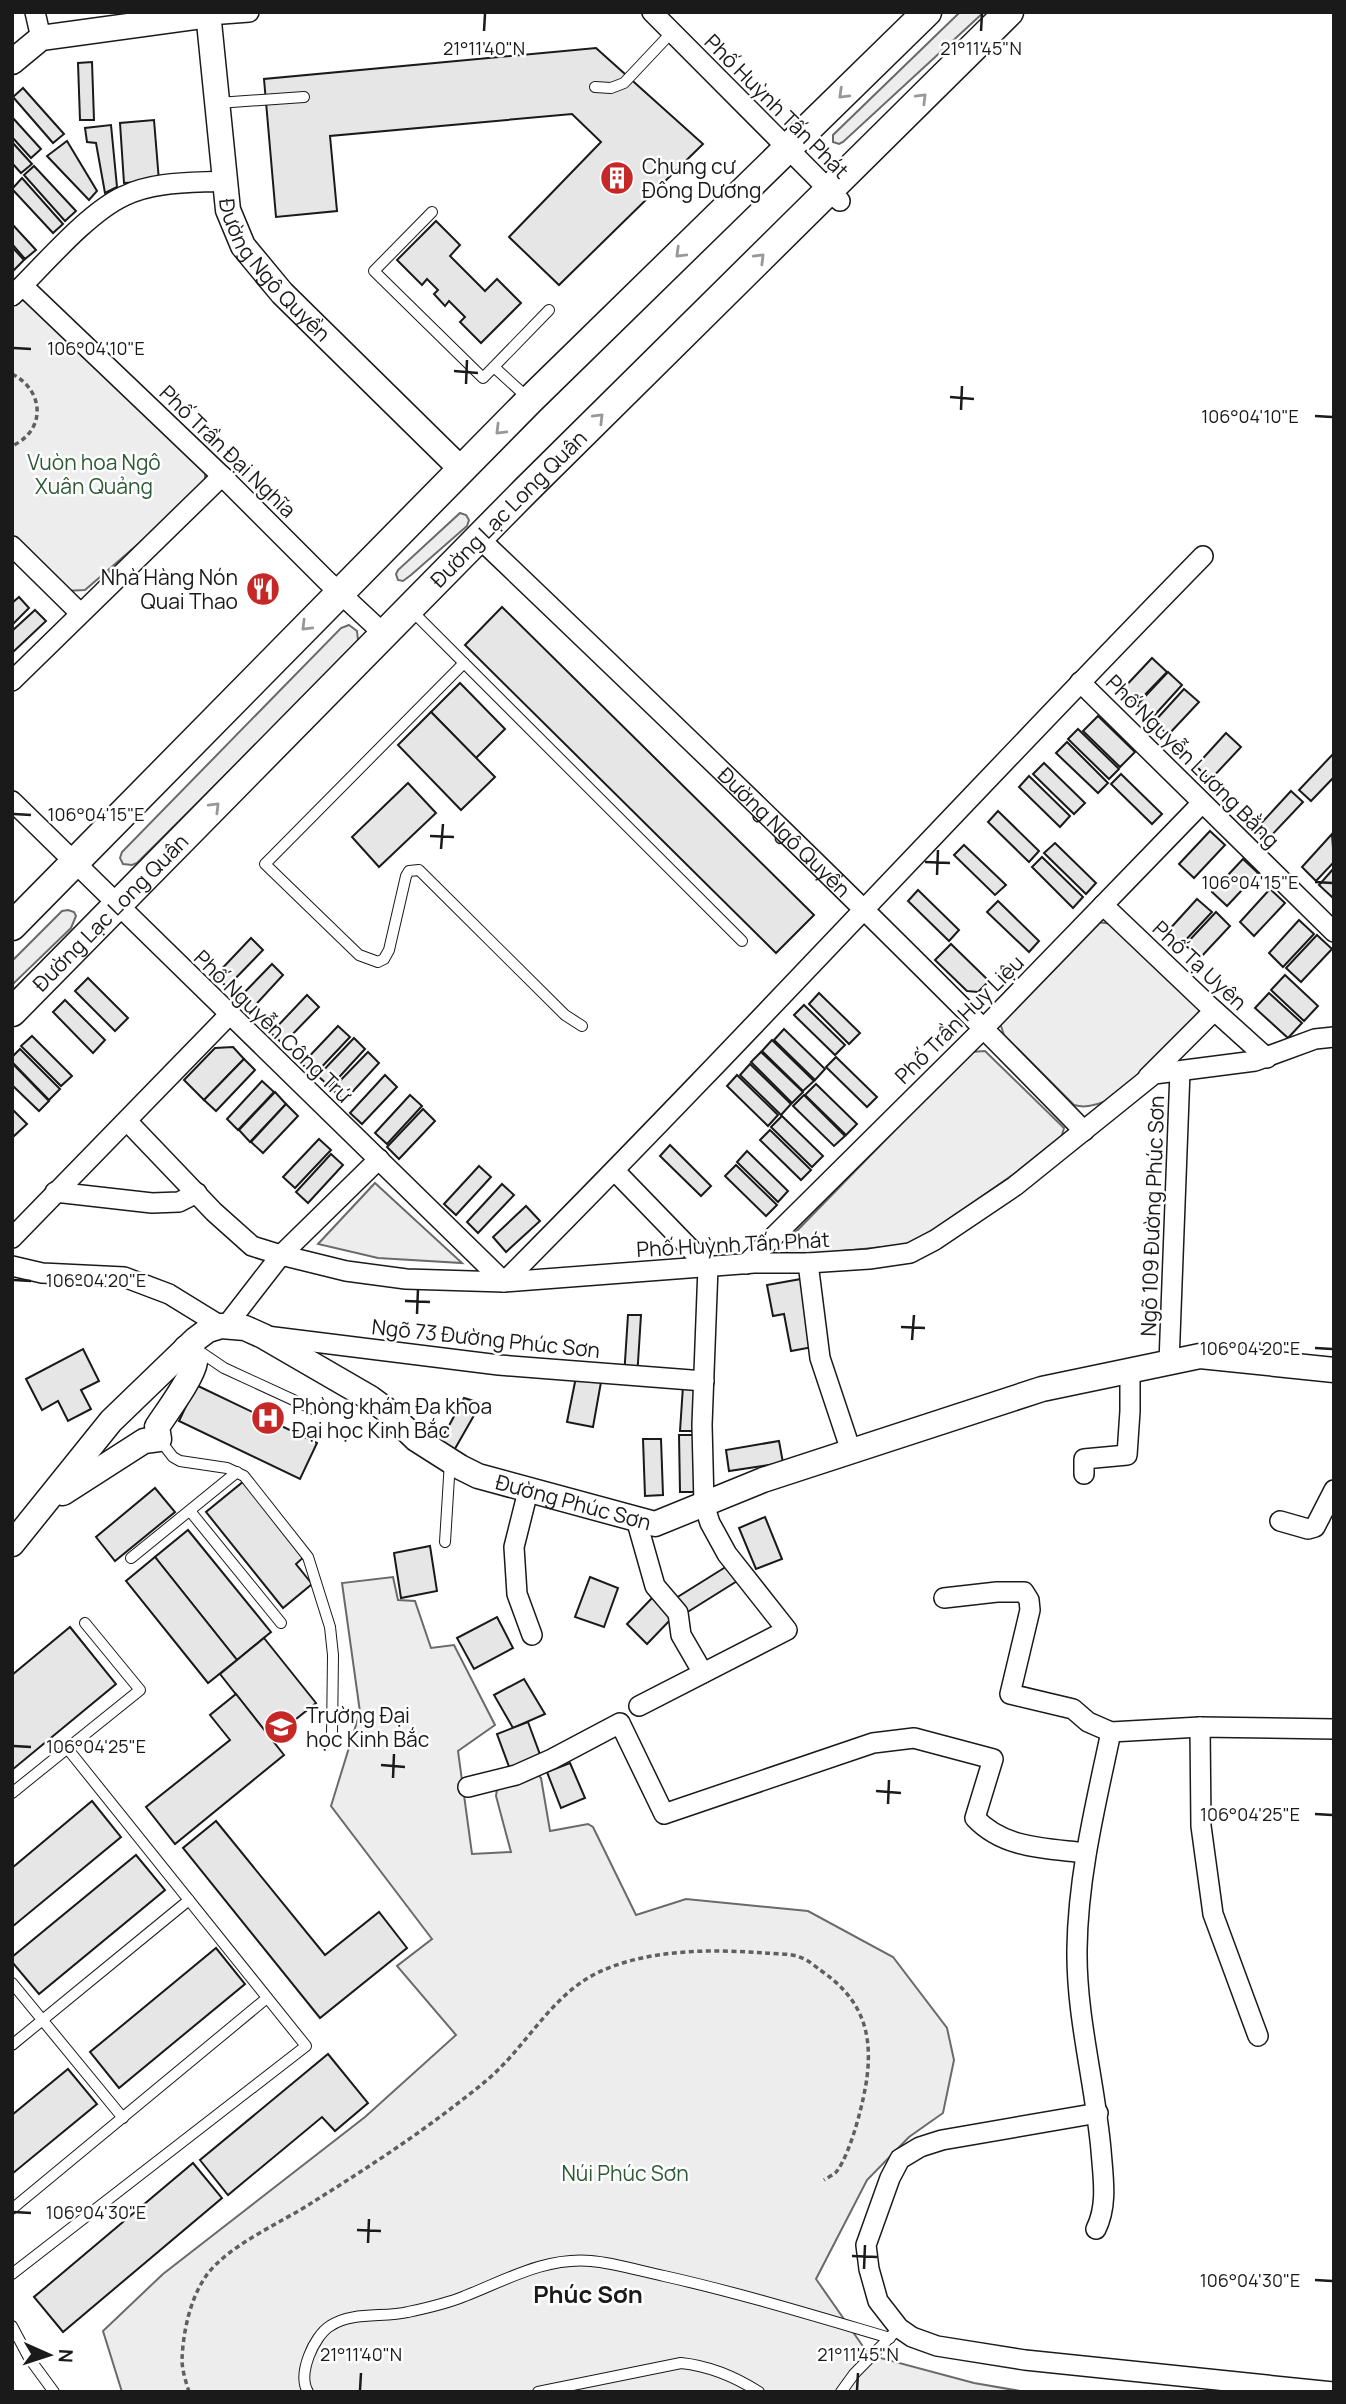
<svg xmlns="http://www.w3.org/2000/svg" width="1346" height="2404" font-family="Manrope,sans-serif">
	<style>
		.green { fill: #ededed; stroke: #6a6a6a; stroke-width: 2 }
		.building { fill: #e6e6e6; stroke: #1a1a1a; stroke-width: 2 }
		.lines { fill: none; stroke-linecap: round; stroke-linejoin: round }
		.service-casing { stroke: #1a1a1a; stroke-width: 12 }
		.minor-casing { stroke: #1a1a1a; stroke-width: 22 }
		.tertiary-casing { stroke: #1a1a1a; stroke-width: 27 }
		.secondary-casing { stroke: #1a1a1a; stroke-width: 31 }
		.path { stroke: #5f5f5f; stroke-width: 3.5; stroke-dasharray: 5 3.5; stroke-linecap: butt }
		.service { stroke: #fff; stroke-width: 10 }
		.minor { stroke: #fff; stroke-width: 19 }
		.tertiary { stroke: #fff; stroke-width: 24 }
		.secondary { stroke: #fff; stroke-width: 28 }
		.oneway { stroke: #989898 }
		.ticks { fill: none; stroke: #1a1a1a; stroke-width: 2.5 }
		.labels { text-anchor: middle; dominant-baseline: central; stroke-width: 5; stroke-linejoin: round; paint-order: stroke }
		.street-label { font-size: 21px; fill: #1a1a1a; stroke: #fff }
		.poi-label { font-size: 21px; fill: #1a1a1a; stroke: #fff; text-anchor: start }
		.park-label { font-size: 21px; fill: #2b5a34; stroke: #fff }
		.quarter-label { font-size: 24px; font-weight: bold; fill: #1a1a1a; stroke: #fff }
		.ticks-label { font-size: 18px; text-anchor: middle; fill: #1a1a1a; stroke: #fff; stroke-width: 5; stroke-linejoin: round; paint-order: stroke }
	</style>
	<rect width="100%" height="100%" fill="#fff"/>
	<g class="green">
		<path d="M960,12h24l-141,130 -4,2 -6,-2v-7z"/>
		<path d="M18,300l14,1 174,166 -2,20 -119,103 -20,1 -53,-52v-233z"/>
		<path d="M460,513l6,2 3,5 -2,6 -56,49 -8,6 -5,-1 -2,-6 2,-4z"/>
		<path d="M349,625l8,6 1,9 -3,6 -218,217 -5,2 -9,-1 -3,-6 2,-6 219,-224z"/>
		<path d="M68,910l6,2 2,4 -5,12 -59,57v-24l50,-50z"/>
		<path d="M1097,922l16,2 88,85c-23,29 -84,109 -127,96l-70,-70 -5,-15z"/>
		<path d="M985,1051l79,77 -4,14 -138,96 -18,7 -114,11 -5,-7 3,-9 183,-188z"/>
		<path d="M375,1183l87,80 -84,-5 -60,-14z"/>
		<path d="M393,1577l5,23 17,1 16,47 23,-3 41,80 -37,26 14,103 39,-2 -15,-56 1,-7 40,-15 4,4 9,53 38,-7 5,3 43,88 50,-16 122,12 85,46 54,71 7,32 -11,53 -34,24 -42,43 -51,99 53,76 105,28 52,9h-904l-19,-61 60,-57 202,-157 91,-82 -59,-69 35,-27 -101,-133 29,-94 -18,-129z"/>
	</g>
	<g class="building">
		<path d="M596,48l107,96 -144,141 -50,-48 92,-95 -29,-28 -242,22 7,75 -61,6 -12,-138z"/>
		<path d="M92,62l2,58h-14l-2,-57z"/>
		<path d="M23,88l41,46 -11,9 -40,-46z"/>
		<path d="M12,117l29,32 -10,9 -19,-21z"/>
		<path d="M154,120l5,61 -35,2 -4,-60z"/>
		<path d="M111,125l6,62 -12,6 -9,-50 -9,-1 -2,-14z"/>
		<path d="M67,141l30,50 -8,9 -42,-44z"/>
		<path d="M12,142l20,22 -11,9 -9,-10z"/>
		<path d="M34,166l42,45 -11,10 -41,-46z"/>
		<path d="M22,178l41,46 -10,9 -41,-44z"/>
		<path d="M436,221l24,24 -10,11 35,35 12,-12 24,24 -40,40 -21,-21 5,-5 -16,-16 -4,5 -11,-12 4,-4 -11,-11 -5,6 -25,-25z"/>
		<path d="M12,224l24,26 -11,9 -13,-15z"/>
		<path d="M12,247l12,13 -10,10 -2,-2z"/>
		<path d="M19,597l10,11 -17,17v-22z"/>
		<path d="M502,607l312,308 -38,38 -311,-308z"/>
		<path d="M35,610l11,11 -34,32v-22z"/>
		<path d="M1152,658l15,14 -31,32 -15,-13z"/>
		<path d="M1168,672l14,13 -30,33 -15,-13z"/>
		<path d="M460,683l45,46 -29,29 -45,-46z"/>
		<path d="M1184,689l15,13 -31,33 -14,-13z"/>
		<path d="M431,712l64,65 -34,33 -63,-65z"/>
		<path d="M1098,716l37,36 -15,15 -37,-36z"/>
		<path d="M1078,729l41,40 -10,10 -41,-40z"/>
		<path d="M1226,733l15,14 -31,33 -14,-14z"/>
		<path d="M1067,742l41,41 -10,10 -42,-40z"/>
		<path d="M1334,753v24l-23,24 -12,-11z"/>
		<path d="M1044,763l41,40 -11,11 -41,-40z"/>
		<path d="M1121,774l41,40 -10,10 -41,-40z"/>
		<path d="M1029,776l41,40 -10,11 -41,-40z"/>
		<path d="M408,783l28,30 -57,54 -27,-30z"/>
		<path d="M1291,791l12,11 -36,38 -11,-11z"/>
		<path d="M998,811l41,40 -10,11 -41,-40z"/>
		<path d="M1210,831l15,14 -31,33 -15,-14z"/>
		<path d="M1332,834l2,28 -18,19 -14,-14z"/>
		<path d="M1055,843l41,40 -10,11 -42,-41z"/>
		<path d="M964,845l42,40 -11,10 -41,-40z"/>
		<path d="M1042,857l41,40 -10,11 -41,-41z"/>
		<path d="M1243,859l15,14 -31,33 -15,-14z"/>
		<path d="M1334,868v30h-1l-14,-13z"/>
		<path d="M1270,889l15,14 -31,33 -14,-14z"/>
		<path d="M918,890l41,40 -10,11 -41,-40z"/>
		<path d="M1197,899l15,13 -31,33 -14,-13z"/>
		<path d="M998,901l41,40 -10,11 -42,-40z"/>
		<path d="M1216,912l14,14 -30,32 -15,-13z"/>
		<path d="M1299,920l15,14 -31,33 -14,-14z"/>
		<path d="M1317,935l15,14 -31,33 -15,-14z"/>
		<path d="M251,938l12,12 -36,37 -12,-11z"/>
		<path d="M951,944l38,37 -11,11 -11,-1 -32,-31z"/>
		<path d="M272,964l11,11 -35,38 -12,-12z"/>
		<path d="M1285,975l33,31 -14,15 -33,-31z"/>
		<path d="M88,978l40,40 -13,13 -40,-40z"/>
		<path d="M819,993l41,40 -11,11 -40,-40z"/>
		<path d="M1269,993l33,30 -14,15 -33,-30z"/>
		<path d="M307,995l12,12 -36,37 -12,-11z"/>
		<path d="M65,1000l40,40 -12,13 -40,-41z"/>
		<path d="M804,1005l41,40 -10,10 -41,-40z"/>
		<path d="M338,1026l12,11 -36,38 -12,-11z"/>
		<path d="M784,1029l41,40 -10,11 -41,-40z"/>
		<path d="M32,1036l40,40 -11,10 -40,-40z"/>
		<path d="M354,1038l11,11 -35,38 -12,-11z"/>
		<path d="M772,1040l42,41 -11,10 -41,-40z"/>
		<path d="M233,1047l11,12 -40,41 -20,-20 31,-32z"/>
		<path d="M20,1049l40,40 -11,11 -37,-38v-5z"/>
		<path d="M368,1052l11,11 -35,38 -12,-12z"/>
		<path d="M761,1052l42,40 -11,11 -41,-41z"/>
		<path d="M836,1057l41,40 -10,10 -41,-40z"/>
		<path d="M244,1059l11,11 -39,41 -12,-11z"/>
		<path d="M12,1063l37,38 -10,10 -27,-26z"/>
		<path d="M750,1064l41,40 -10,11 -41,-40z"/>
		<path d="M385,1075l12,12 -35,37 -12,-11z"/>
		<path d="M737,1075l41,40 -10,11 -41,-40z"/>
		<path d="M262,1081l12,11 -36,38 -11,-11z"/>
		<path d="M816,1084l41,40 -11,11 -41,-40z"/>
		<path d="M275,1092l11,12 -36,38 -11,-12z"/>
		<path d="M410,1095l12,11 -35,38 -12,-11z"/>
		<path d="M804,1095l41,41 -11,10 -41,-40z"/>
		<path d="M286,1104l12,12 -35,37 -12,-11z"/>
		<path d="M12,1109l15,15 -13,12 -2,-2z"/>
		<path d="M423,1109l12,12 -36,38 -12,-12z"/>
		<path d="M782,1116l41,40 -11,11 -41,-40z"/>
		<path d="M770,1130l41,40 -10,10 -41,-40z"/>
		<path d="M319,1139l12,11 -36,38 -12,-11z"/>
		<path d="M670,1145l41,41 -10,10 -41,-40z"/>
		<path d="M747,1151l41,40 -10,11 -41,-40z"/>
		<path d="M331,1154l12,11 -35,38 -12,-11z"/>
		<path d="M736,1165l41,40 -11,11 -41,-40z"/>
		<path d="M479,1166l12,11 -35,38 -12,-11z"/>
		<path d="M502,1184l12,11 -36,38 -11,-11z"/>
		<path d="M526,1206l14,15 -34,31 -13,-15z"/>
		<path d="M801,1279l12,68 -22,4 -7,-37 -11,2 -6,-31z"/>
		<path d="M628,1315h13l-4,63 -13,-1z"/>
		<path d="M83,1349l16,32 -18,9 10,19 -23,12 -10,-20 -16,9 -16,-31z"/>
		<path d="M576,1377l25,5 -8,45 -26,-5z"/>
		<path d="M196,1385l121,58 -17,36 -121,-58z"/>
		<path d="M683,1386h15l-2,45h-16z"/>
		<path d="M464,1398l17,5 -29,51 -13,-10z"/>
		<path d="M679,1435h16l1,57h-16z"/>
		<path d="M643,1439h18l2,56 -18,1z"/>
		<path d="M779,1441l4,22 -54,8 -3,-21z"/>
		<path d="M244,1481l61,75 -9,8 16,20 -29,24 -77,-96z"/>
		<path d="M155,1488l20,24 -60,49 -19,-24z"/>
		<path d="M765,1517l17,42 -26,10 -17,-41z"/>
		<path d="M188,1530l83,102 -34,28 -82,-103z"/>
		<path d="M430,1546l7,45 -36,7 -7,-45z"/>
		<path d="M155,1557l82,103 -29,23 -82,-102z"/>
		<path d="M732,1563l10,15 -56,35 -10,-15z"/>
		<path d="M590,1577l28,11 -14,39 -29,-10z"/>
		<path d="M653,1597l20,20 -26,27 -20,-20z"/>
		<path d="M497,1617l16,31 -39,21 -17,-31z"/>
		<path d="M70,1627l46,57 -104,86v-95z"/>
		<path d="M264,1638l52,65 -45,36 -51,-65z"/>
		<path d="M524,1679l21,35 -32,14 -19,-33z"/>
		<path d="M236,1694l48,61 -109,89 -29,-37 84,-67 -20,-25z"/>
		<path d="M528,1722l14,38 -31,12 -14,-38z"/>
		<path d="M570,1763l15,35 -24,10 -14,-36z"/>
		<path d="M92,1801l29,36 -109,90v-59z"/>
		<path d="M216,1821l109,134 54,-43 28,36 -87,70 -137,-170z"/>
		<path d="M136,1855l29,35 -126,104 -27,-32v-5z"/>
		<path d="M216,1948l29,36 -126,104 -29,-36z"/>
		<path d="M328,2054l40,49 -33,28 -13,-14 -94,78 -28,-35z"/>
		<path d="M68,2069l29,35 -85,70v-59z"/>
		<path d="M193,2163l29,35 -159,134 -29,-35z"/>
	</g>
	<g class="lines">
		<g class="service-casing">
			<g id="service">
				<path d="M595,87l16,1 13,-5 48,-51"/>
				<path d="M218,103l86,-6"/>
				<path d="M432,212l-58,59 109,107 66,-68"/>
				<path d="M494,367l35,32"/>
				<path d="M410,609l332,332"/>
				<path d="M464,663l-199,201 94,91 19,7 6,-3 5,-9 17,-74 3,-5 10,-1 146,145 17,11"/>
				<path d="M196,1349l28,19 89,41"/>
				<path d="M159,1439l14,18 7,4 47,7 17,8 64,81 22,70 3,28 -1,80"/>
				<path d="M190,1511l91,112"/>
				<path d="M445,1542l5,-81"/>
				<path d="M131,1558l106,-86"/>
				<path d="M12,1793l128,-103 -55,-67"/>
				<path d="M12,1983l111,135"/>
				<path d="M12,2045l177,-145"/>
				<path d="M12,2209l255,-211"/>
				<path d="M12,2274l294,-228 -239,-298"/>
				<path d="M12,2326l17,32 25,34"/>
				<path d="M308,2392c-11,-18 6,-56 22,-66 22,-15 54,-8 78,-14 19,-4 38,-8 57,-16 41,-16 80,-39 126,-35 24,2 49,10 73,15 76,17 151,40 226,62"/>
				<path d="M538,2392l143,-29c29,3 53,13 78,29"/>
				<path d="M841,2392l13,-18 40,-41"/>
			</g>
		</g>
		<g class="minor-casing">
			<g id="minor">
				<path d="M35,12l6,26"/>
				<path d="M652,12l188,189"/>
				<path d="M209,15l40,-3"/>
				<path d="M23,286l199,190 104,104 59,55"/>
				<path d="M12,296c31,-30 75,-83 112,-100 30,-15 68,-13 101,-15"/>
				<path id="s1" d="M479,538c204,195 408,390 605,593"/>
				<path d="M12,546l68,67"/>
				<path d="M12,681l210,-205"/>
				<path d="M1080,682l254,250"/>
				<path d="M12,801l492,481c237,-238 464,-486 699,-726"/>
				<path d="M1103,905l103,98 61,55"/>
				<path d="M1148,1077l66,-66"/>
				<path d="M127,1121l87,91 38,34 29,9 65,16 60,8 98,3 250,-19h54l61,-4 41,-6 25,-13 80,-54 139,-112 101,-13 60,-22 19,-2"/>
				<path d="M615,1171l93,96 -6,158 2,79 6,19 17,31 60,76 -148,76"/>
				<path d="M55,1192l97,11 27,-1 18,-9"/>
				<path d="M12,1238l217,-223"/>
				<path d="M808,1263l12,95 31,93"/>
				<path d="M746,1264l238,-236 218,-225"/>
				<path d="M12,1266l30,7 82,4 45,17 52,32"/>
				<path d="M226,1326l55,-71 98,-96"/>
				<path d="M266,1336l233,29 205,16"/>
				<path d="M1169,1363l11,-292"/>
				<path d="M1084,1474v-15l43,-4 3,-44v-40"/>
				<path d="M528,1491l-14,56 3,47 15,41"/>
				<path d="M636,1519l19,67 23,27 3,22 22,38"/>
				<path d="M1280,1521l28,8 7,-2 19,-37"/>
				<path d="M944,1598l53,-6h27l5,8 1,10 -20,84 63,15 15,13 23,10 89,-5 134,2"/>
				<path d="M1200,1727l1,99 12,88 45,122"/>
				<path d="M468,1787l48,-12 36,-16 68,-36 44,91 209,-71 41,-5 79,21 -18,59c29,31 71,30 111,35"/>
				<path d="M1098,2113l-156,27 -22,7 -20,12 -10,19 -24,67 3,24 9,32 21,27 13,9 25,9 88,14 308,32"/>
				<path d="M1096,2229c12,-24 7,-52 5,-79 -6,-67 -25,-134 -24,-201 1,-74 19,-146 34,-217"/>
			</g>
		</g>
		<g class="tertiary-casing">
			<g id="tertiary">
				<path id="s2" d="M208,12l20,198 15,36 39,47 179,176"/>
				<path d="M12,62l29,-24 168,-23 3,-3"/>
				<path d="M63,1493l81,-52 15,-2 -2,-12c9,-14 36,-50 38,-65 0,-6 -5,-10 -9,-14"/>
				<path id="s3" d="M12,1544l99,-123 85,-82 12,-9 13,-4 24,2 18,8 107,62 15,11 31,30 44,28 18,9 177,48 108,-44 279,-91 158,-33 134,14"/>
			</g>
		</g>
		<g class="secondary-casing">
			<g id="secondary">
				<path d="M12,926l518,-526 397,-388"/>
				<path id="s4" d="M12,1012l513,-521 484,-479"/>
			</g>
		</g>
		<g class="path">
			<path d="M12,374c32,16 35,56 0,72"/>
			<path d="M189,2392c-3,-10 -7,-22 -7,-32 1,-28 8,-61 24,-84 22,-31 75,-53 107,-74 51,-32 102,-65 149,-102 13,-10 26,-20 38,-32 31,-31 56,-75 97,-95 50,-24 113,-24 167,-20 12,1 27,0 38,5 6,2 13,8 18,12 40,27 53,60 47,107 -3,24 -16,75 -30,94 -3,4 -9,6 -13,9"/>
		</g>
		<use href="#service" class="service"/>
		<use href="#minor" class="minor"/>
		<use href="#tertiary" class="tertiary"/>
		<use href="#secondary" class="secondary"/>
	</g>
	<defs><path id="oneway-chevron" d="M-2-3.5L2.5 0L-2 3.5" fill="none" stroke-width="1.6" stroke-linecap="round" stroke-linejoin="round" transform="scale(1.75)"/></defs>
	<g class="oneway">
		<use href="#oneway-chevron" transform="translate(843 94) rotate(136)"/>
		<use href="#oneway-chevron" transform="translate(922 98) rotate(-45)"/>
		<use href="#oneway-chevron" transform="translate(680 253) rotate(136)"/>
		<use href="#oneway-chevron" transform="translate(760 258) rotate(-45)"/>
		<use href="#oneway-chevron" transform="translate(599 418) rotate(-45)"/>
		<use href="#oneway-chevron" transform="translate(500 430) rotate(135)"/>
		<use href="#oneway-chevron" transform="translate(306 626) rotate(135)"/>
		<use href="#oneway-chevron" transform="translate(215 807) rotate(-45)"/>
	</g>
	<path class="ticks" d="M484,31l1,-17M981,31l1,-17M14,348l17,1M454,371l24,2M466,384l1,-24M950,397l24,2M961,410l1,-24M1315,416l17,1M14,814l17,1M430,836l24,1M441,849l2,-25M925,862l25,1M937,875l1,-25M1315,882l17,1M14,1280l17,1M405,1301l25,1M417,1314l1,-25M901,1327l24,1M912,1340l2,-25M1315,1348l17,1M14,1746l17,1M381,1765l24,2M393,1778l1,-24M876,1791l25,2M888,1804l1,-24M1315,1814l17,1M14,2212l17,1M357,2230l24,1M368,2243l1,-24M852,2256l25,1M864,2269l1,-24M1315,2280l17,1M360,2390l1,-17M857,2390l1,-17"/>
	<defs>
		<g id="building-disc" transform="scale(1.75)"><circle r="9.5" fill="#c62828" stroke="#fff"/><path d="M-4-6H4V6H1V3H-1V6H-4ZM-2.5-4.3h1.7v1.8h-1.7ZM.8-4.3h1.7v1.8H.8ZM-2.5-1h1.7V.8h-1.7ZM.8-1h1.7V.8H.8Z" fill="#fff"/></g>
		<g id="restaurant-disc" transform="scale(1.75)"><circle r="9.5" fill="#c62828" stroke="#fff"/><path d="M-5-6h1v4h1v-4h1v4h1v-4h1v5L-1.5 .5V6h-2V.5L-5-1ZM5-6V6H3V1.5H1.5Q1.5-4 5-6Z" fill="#fff"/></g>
		<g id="hospital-disc" transform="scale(1.75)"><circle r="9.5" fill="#c62828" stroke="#fff"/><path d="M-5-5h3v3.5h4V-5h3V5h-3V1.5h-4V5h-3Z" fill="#fff"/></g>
		<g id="university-disc" transform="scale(1.75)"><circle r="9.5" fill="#c62828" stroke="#fff"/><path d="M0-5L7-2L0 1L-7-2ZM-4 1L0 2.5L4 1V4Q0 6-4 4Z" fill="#fff"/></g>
	</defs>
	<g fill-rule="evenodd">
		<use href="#building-disc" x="617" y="178"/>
		<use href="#restaurant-disc" x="263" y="589"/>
		<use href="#hospital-disc" x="268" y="1418"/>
		<use href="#university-disc" x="281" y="1727"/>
	</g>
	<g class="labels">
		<g class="street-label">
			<text transform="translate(777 106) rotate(45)">Phố Huỳnh Tấn Phát</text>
			<text stroke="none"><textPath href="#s2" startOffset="275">Đường Ngô Quyền</textPath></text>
			<text transform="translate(228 451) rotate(44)">Phố Trần Đại Nghĩa</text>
			<text stroke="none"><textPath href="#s4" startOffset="707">Đường Lạc Long Quân</textPath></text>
			<text transform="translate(1193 761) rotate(45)">Phố Nguyễn Lương Bằng</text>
			<text stroke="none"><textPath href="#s1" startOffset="424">Đường Ngô Quyền</textPath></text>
			<text stroke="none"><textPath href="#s4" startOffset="140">Đường Lạc Long Quân</textPath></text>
			<text transform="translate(1200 965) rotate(43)">Phố Tạ Uyên</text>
			<text transform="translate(959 1019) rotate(-45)">Phố Trần Huy Liệu</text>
			<text transform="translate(273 1026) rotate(44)">Phố Nguyễn Công Trứ</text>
			<text transform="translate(1152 1216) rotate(-88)">Ngõ 109 Đường Phúc Sơn</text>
			<text transform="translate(733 1244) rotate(-3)">Phố Huỳnh Tấn Phát</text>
			<text transform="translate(486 1338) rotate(6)">Ngõ 73 Đường Phúc Sơn</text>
			<text stroke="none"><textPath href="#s3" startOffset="705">Đường Phúc Sơn</textPath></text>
		</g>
		<g class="poi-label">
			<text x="642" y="166">Chung cư<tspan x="642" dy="24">Đông Dương</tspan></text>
			<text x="238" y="577" text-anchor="end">Nhà Hàng Nón<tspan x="238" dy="24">Quai Thao</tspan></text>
			<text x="292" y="1406">Phòng khám Đa khoa<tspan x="292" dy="24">Đại học Kinh Bắc</tspan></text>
			<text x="306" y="1715">Trường Đại<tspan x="306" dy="24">học Kinh Bắc</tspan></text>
		</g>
		<g class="park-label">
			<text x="94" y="462">Vuòn hoa Ngô<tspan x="94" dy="24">Xuân Quảng</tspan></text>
			<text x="625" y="2173">Núi Phúc Sơn</text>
		</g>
		<g class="quarter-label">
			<text x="588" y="2293">Phúc Sơn</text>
		</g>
	</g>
	<g class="ticks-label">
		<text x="484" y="55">21°11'40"N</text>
		<text x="981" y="55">21°11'45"N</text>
		<text x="96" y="355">106°04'10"E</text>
		<text x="1250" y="423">106°04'10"E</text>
		<text x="96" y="821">106°04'15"E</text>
		<text x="1250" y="889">106°04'15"E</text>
		<text x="96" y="1287">106°04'20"E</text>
		<text x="1250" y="1355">106°04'20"E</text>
		<text x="96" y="1753">106°04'25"E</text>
		<text x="1250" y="1821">106°04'25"E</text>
		<text x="96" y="2219">106°04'30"E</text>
		<text x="1250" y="2287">106°04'30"E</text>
		<text x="361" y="2361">21°11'40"N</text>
		<text x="858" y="2361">21°11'45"N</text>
	</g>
	<rect width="1346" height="2404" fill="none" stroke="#1a1a1a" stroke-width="28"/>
	<g transform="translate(49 2355) rotate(93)" stroke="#ffffff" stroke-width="5" paint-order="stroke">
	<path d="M0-5L12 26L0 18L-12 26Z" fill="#1a1a1a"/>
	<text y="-10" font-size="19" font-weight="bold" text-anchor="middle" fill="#1a1a1a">N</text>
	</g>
</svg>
